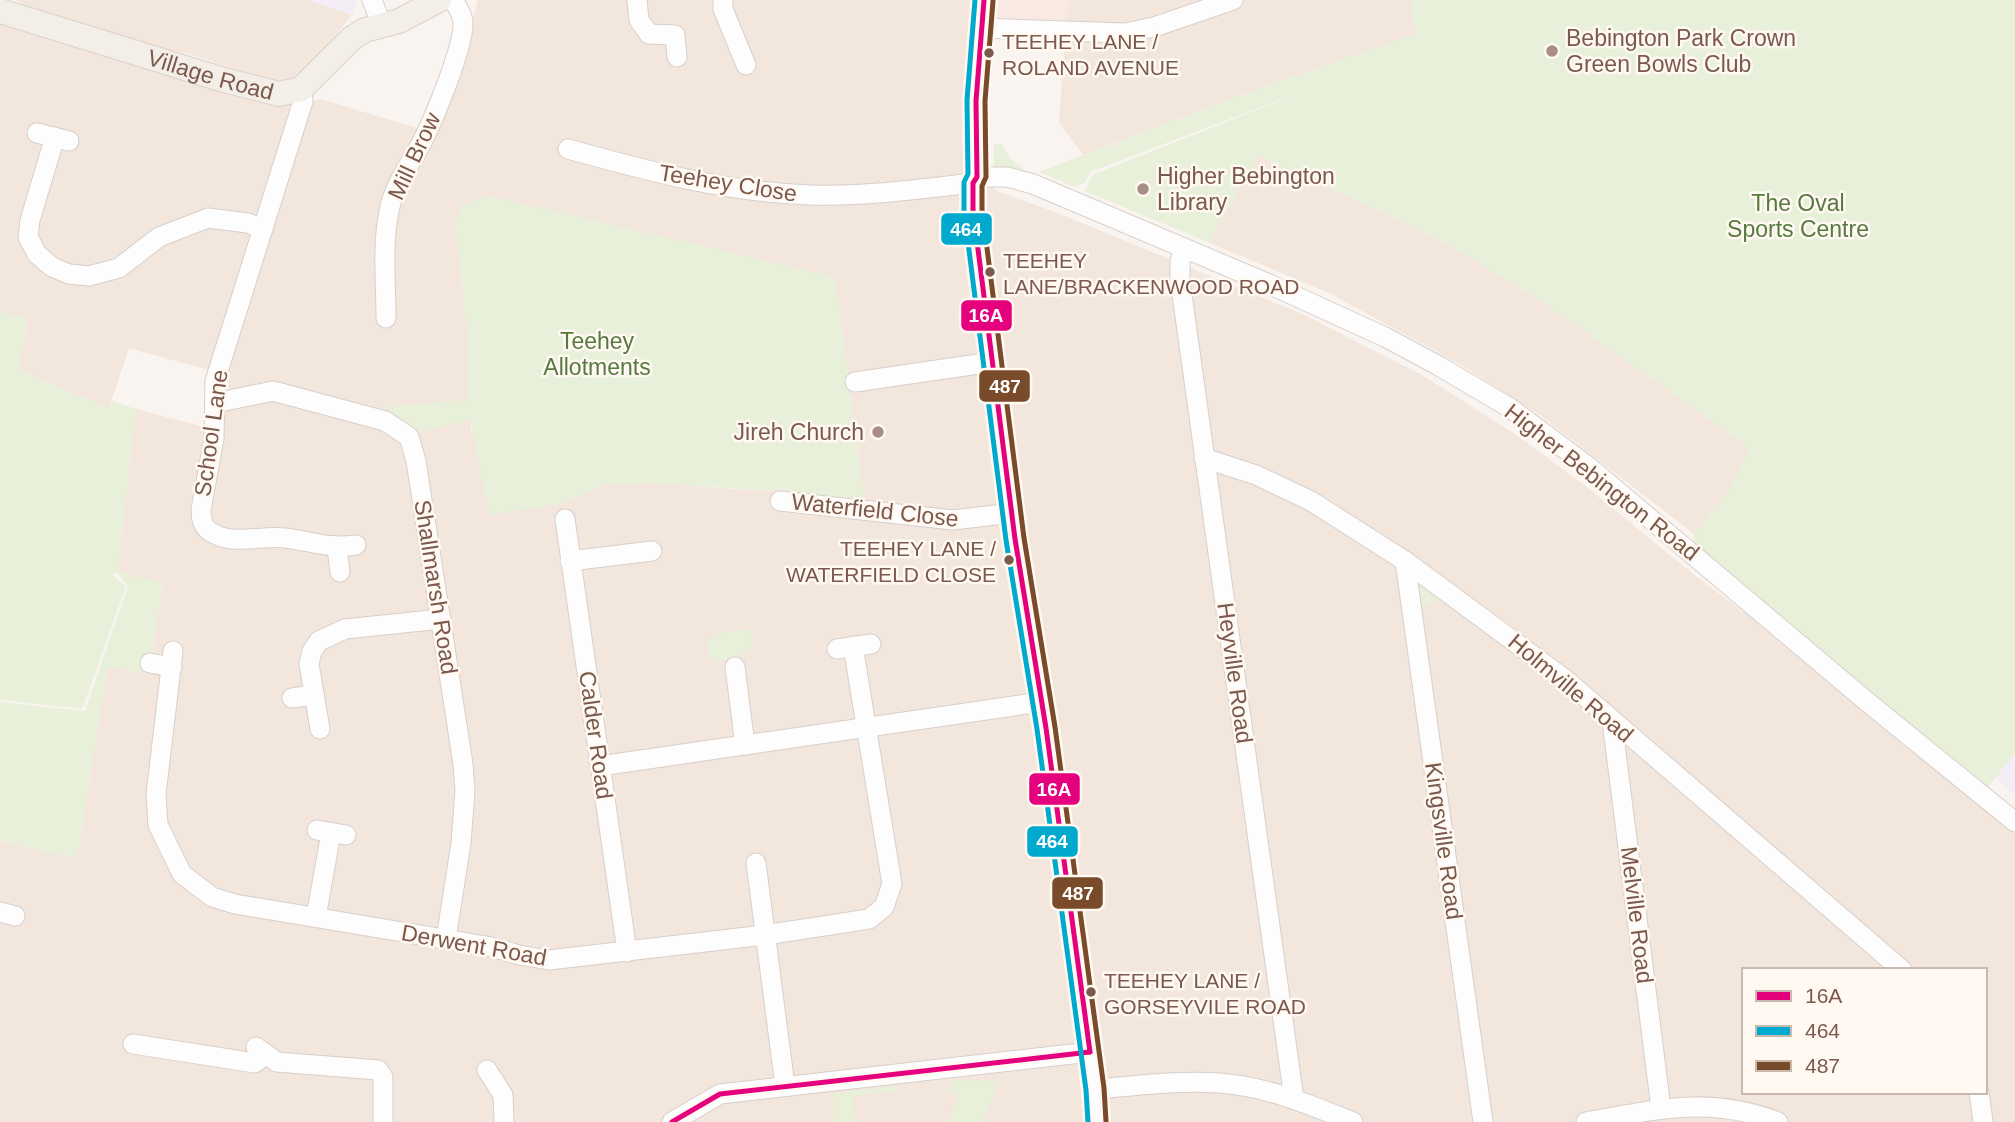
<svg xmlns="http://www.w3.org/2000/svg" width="2015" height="1122" font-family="Helvetica,sans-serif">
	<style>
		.residential { fill: #f2e6dd; fill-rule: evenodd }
		.commercial { fill: #f9e9e3 }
		.education { fill: #f5edf5 }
		.green { fill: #e8f0da }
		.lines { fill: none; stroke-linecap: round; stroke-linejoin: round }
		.minor-casing { stroke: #d8cfca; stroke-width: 21 }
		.major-casing { stroke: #dad0cb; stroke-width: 26 }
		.minor { stroke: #fefdfd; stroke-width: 19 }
		.major { stroke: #f3eee7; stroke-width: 24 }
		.bus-1-casing { stroke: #fff9f2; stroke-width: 10 }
		.bus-2-casing { stroke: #fff9f2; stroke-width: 10 }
		.bus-3-casing { stroke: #fff9f2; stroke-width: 10 }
		.bus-1 { stroke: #e5007d; stroke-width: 5 }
		.bus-2 { stroke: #00a9ce; stroke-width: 5 }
		.bus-3 { stroke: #7a4b2a; stroke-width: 5 }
		.poi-dot { fill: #a78f85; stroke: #fff9f2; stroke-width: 2.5 }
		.bus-dot { fill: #7b594c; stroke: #fff9f2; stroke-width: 2.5 }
		.labels { text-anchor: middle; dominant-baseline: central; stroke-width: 5; stroke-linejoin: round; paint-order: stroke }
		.bus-label { font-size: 21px; fill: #7b594c; stroke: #fff9f2; text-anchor: start }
		.poi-label { font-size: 23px; fill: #7b594c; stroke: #fff9f2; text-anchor: start }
		.street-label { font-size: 23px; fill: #7b594c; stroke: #fff9f2 }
		.park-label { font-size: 23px; fill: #567a40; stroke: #fff9f2 }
		.line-badge { stroke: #fff9f2; stroke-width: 2.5 }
		.badge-label { font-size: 19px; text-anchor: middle; font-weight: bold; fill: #fff }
	</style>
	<rect width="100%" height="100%" fill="#f9f4ef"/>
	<g class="residential">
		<path d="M15,0h294l43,15 -35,43 -23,22 -18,3 -90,-30 -35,-6 -114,-36z"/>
		<path d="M478,0h494l8,3 -14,170 18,7 13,11 63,23 242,100 120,61 90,57 72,53 109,89 283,213 39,33v302h-2015v-281l77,17 30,-191 42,7 13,-90 -45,-12 19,-163 83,22 4,-57 -94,-26 -20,60 -91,-38 9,-50 -27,-8v-294l283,87h11l26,-6 114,34 31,-81zM456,225l379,52 29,224 -90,-12 -1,2 -40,-2 -79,-6 -47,1 -47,20 -89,-74 -4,-101zM1744,970h241v122h-241z"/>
		<path d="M1068,0h343l5,34 -152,53 -181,68 -24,-33z"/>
		<path d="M1259,156l150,68 59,32 75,46 207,146 -19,40 -37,46 -154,-119 -77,-49 -134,-73 -119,-50 11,-23z"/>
	</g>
	<path class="commercial" d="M993,0h75l-1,22 -75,-5z"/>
	<g class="education">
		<path d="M309,0h49l-6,15z"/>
		<path d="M2015,754v41l-20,-17z"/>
	</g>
	<g class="green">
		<path d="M1411,0h604v754l-33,40 -290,-242 2,-18 37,-46 19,-40 -207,-146 -75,-46 -59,-32 -150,-68 -38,64 -11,23 -125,-52 7,-16 233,-92 -235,89 -5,10 -10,5 -36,-15 225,-85 151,-53z"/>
		<path d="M1001,144l9,14 13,11 -1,5 -28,-5v-24z"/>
		<path d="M490,196l345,81 29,224 -90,-12 -1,2 -119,-8 -47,1 -47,20 -71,11 -19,-97 -8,4 -46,11 -8,-10 -19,-12 1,-6 6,1 73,-6 -2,-71 -11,-104 5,-21z"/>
		<path d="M0,312l27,7 -9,51 91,38 3,-7 24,8 -19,163 45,11 -13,91 -42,-7 -30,191 -77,-17v-139l85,9 43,-125 -11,-14 -5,3 14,11 -44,123 -82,-9z"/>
		<path d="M1418,583l22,17 -18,6z"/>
		<path d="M750,629l2,19 -15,9 -16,3v4l-4,-1 -8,-10 -1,-9 7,-10z"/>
		<path d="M954,1080l46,1 -20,41h-33l12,-25 -12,-6z"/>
		<path d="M896,1086v5l-43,5 2,26h-21v-29z"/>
	</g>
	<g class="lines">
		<g class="minor-casing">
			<g id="minor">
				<path d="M372,0l10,26"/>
				<path d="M637,0l2,20 10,14 26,1 2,22"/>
				<path d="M723,0v9l23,56"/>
				<path d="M984,0l-8,101 1,76 -4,6v27l42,329 31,189 49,361 2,33"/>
				<path d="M981,28l144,5 29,-6 79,-27"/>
				<path d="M301,89l2,12 -88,280 -1,57 -13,72c0,8 1,15 7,20 21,17 53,5 77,8 25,3 45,11 71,7"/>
				<path d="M37,133l32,8"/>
				<path d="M55,137l-25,83 -2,17 9,17 15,13 17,7 20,2 30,-8 40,-31 49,-19 40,5 15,6"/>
				<path d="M568,149c79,22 158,43 241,46 54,2 110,-6 164,-12"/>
				<path d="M977,177h30l26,7 236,100 116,53 54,29 71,42 79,59 276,233 150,122"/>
				<path d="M1185,248l-5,13v19l114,819"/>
				<path d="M386,318c0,-35 -4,-72 3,-107 5,-27 22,-47 34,-71 12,-24 40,-92 40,-116 0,-8 -5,-18 -11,-24"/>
				<path d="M855,382l137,-20"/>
				<path d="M215,403l58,-12 112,30 24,16 7,24 47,303 2,27 -4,52 -15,96"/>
				<path d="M1204,458l52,17 55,26 94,60 161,119 336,290"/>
				<path d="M780,501l173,19 59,-7"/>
				<path d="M565,519l62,433"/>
				<path d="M337,548l3,24"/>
				<path d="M570,561l82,-10"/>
				<path d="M1405,561l78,561"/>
				<path d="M837,649l34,-5"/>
				<path d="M173,651l-17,143 2,31 24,49 30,23 23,7 257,43 27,8 30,5 216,-25 104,-16 15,-12 8,-23 -39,-238"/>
				<path d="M150,663l22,4"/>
				<path d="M735,667l10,78"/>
				<path d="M292,698l21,-3"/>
				<path d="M1612,721l49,387"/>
				<path d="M320,729l-11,-65 3,-13 7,-10 26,-12 96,-10"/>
				<path d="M600,766l441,-64"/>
				<path d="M317,830l29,5"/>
				<path d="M756,863l29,223"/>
				<path d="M0,912l15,4"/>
				<path d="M316,917l15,-84"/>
				<path d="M133,1044l122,19 11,-9"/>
				<path d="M256,1047l21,15 101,8 5,7v45"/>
				<path d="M487,1070l16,25 1,27"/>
				<path d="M1095,1089c41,-3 83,-9 124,-6 47,3 91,22 134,39"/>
				<path d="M1979,1092l4,30"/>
				<path d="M672,1122l48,-28 370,-42"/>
				<path d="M1586,1122c68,-12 124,-27 192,0"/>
			</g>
		</g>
		<g class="major-casing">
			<g id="major">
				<path id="s1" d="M0,11l224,69 55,14 22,-5 51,-51 13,-8 34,-9 40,-21"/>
			</g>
		</g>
		<use href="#minor" class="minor"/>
		<use href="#major" class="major"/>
		<g class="bus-1-casing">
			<g id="bus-1">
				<path d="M984,0l-8,101 1,76 -4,6v27l42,329 31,189 44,324"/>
				<path d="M672,1122l48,-28 370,-42"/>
			</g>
		</g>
		<g class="bus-2-casing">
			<path id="bus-2" d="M975,0l-8,100 1,74 -4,8v29l42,329 31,189 49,361 2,32"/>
		</g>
		<g class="bus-3-casing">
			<path id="bus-3" d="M993,1l-8,100 1,76 -4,9v23l42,329 31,189 49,361 2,33"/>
		</g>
		<use href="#bus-1" class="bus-1"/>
		<use href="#bus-2" class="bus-2"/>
		<use href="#bus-3" class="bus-3"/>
	</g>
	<g class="poi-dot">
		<circle cx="1552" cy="51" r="7"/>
		<circle cx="1143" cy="189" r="7"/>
		<circle cx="878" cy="432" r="7"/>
	</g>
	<g class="bus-dot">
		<circle cx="989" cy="53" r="6"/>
		<circle cx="990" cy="272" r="6"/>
		<circle cx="1009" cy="560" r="6"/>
		<circle cx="1091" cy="992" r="6"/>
	</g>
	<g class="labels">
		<g class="bus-label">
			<text x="1002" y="41">TEEHEY LANE /<tspan x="1002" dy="26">ROLAND AVENUE</tspan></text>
			<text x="1003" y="260">TEEHEY<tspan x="1003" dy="26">LANE/BRACKENWOOD ROAD</tspan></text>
			<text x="996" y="548" text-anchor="end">TEEHEY LANE /<tspan x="996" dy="26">WATERFIELD CLOSE</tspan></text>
			<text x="1104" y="980">TEEHEY LANE /<tspan x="1104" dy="26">GORSEYVILE ROAD</tspan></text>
		</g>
		<g class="poi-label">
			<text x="1566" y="38">Bebington Park Crown<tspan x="1566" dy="26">Green Bowls Club</tspan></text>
			<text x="1157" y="176">Higher Bebington<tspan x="1157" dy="26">Library</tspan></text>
			<text x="864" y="432" text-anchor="end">Jireh Church</text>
		</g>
		<g class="street-label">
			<text stroke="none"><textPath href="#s1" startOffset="220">Village Road</textPath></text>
			<text transform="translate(414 156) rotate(-65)">Mill Brow</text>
			<text transform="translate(728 183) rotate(9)">Teehey Close</text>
			<text transform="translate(211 433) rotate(-82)">School Lane</text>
			<text transform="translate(1602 482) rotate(38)">Higher Bebington Road</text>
			<text transform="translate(875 510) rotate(6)">Waterfield Close</text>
			<text transform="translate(436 587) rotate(81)">Shallmarsh Road</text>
			<text transform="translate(1235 673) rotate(82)">Heyville Road</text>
			<text transform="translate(1571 688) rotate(40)">Holmville Road</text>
			<text transform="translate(596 735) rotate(82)">Calder Road</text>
			<text transform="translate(1444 841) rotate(82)">Kingsville Road</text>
			<text transform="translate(1637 915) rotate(83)">Melville Road</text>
			<text transform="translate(474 945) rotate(10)">Derwent Road</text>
		</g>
		<g class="park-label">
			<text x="1798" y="203">The Oval<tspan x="1798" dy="26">Sports Centre</tspan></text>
			<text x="597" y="341">Teehey<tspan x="597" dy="26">Allotments</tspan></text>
		</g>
	</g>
	<g class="line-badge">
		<rect x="940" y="212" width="53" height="34" rx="7" fill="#00a9ce"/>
		<rect x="960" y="299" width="53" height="33" rx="7" fill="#e5007d"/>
		<rect x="978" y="369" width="53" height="34" rx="7" fill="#7a4b2a"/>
		<rect x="1028" y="772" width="53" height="34" rx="7" fill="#e5007d"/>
		<rect x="1026" y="825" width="53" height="33" rx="7" fill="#00a9ce"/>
		<rect x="1051" y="876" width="53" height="34" rx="7" fill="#7a4b2a"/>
	</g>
	<g class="badge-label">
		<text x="966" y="236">464</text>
		<text x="986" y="322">16A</text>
		<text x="1005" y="393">487</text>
		<text x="1054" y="796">16A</text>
		<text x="1052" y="848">464</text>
		<text x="1078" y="900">487</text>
	</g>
	<rect x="1742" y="968" width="245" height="126" fill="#fff9f2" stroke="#cab9b0" stroke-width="2"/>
	<rect x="1756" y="991" width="35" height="10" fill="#e5007d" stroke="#cab9b0" stroke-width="2"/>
	<text x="1805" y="1003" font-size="21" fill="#7b594c">16A</text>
	<rect x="1756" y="1026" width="35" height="10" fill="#00a9ce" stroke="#cab9b0" stroke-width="2"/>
	<text x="1805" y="1038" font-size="21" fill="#7b594c">464</text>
	<rect x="1756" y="1061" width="35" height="10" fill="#7a4b2a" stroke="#cab9b0" stroke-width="2"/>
	<text x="1805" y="1073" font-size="21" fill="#7b594c">487</text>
</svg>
